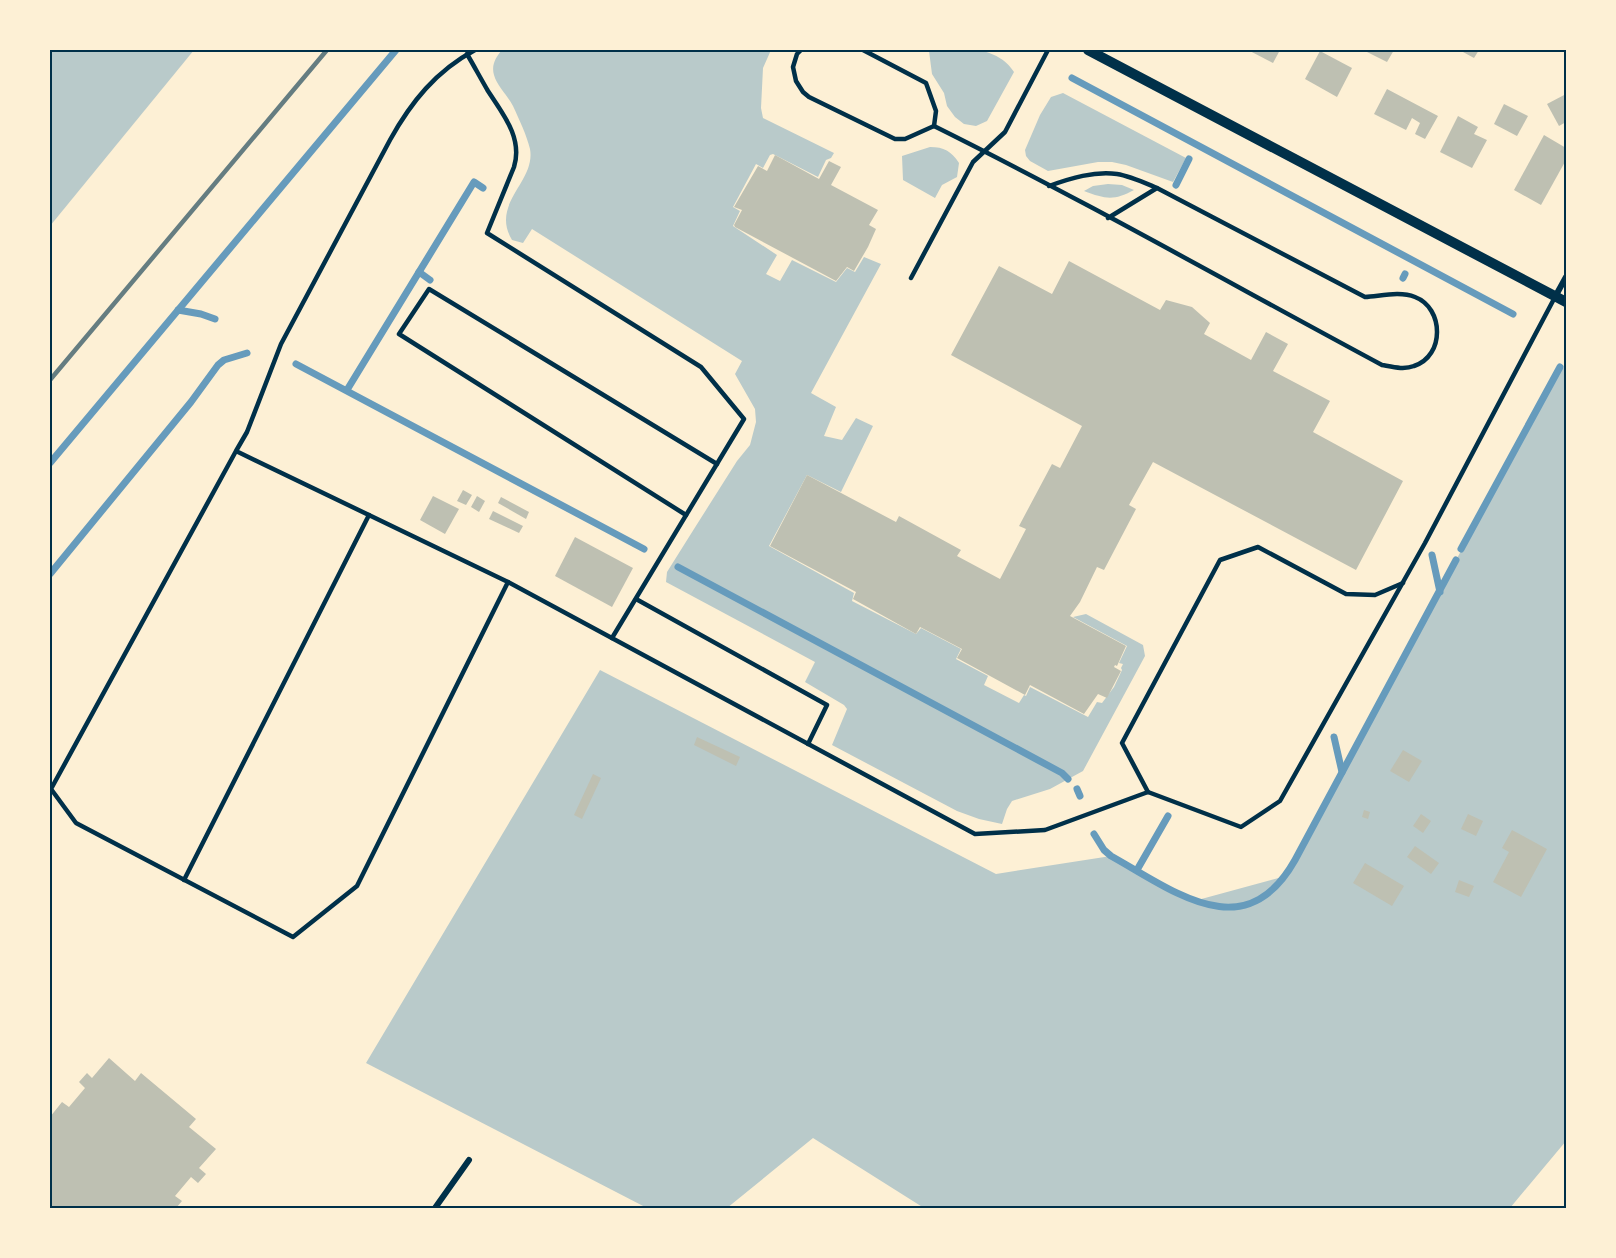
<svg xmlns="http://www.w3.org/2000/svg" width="1616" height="1258" font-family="Manrope,sans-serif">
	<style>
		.green { fill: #b9caca }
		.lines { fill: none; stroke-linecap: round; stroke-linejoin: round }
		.stream { stroke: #669bbc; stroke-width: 7 }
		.building { fill: #bec0b2 }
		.service { stroke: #003049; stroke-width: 4.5 }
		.minor { stroke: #003049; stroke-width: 6 }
		.tertiary { stroke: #003049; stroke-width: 10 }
		.rail { stroke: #657d81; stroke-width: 4.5 }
		.neatline { fill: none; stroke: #003049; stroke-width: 2 }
	</style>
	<rect width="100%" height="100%" fill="#fdf0d5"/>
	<g class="green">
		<path d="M50,50h144l-144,176z"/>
		<path d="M502,50h269l-8,18 -2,40 2,10 71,35 -3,5 -5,2 -8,17 -45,-23 -3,1 -7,13 -7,-4 -23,43 7,4 -7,15 44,29 -11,19 14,7 12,-21 44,22 11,-14 8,4 9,-15 17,7 -70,129 25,14 -12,29 18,4 14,-22 17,8 -32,66 -34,-17 -38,71 85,47 -2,8 64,33 5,-6 40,21 -5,10 32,17 -4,9 35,18 5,-8 2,1 4,-9 58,30 9,-15 5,1 12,-16 8,-17 -1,-2 2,-4 -4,-1 8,-17 -54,-29 13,-3 57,31 2,11 -62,115 -33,18 -38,12 -5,8 -5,15 -23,-5 -22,-8 -125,-66 15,-36 -3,-4 -39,-23 10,-20 -149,-80 1,-10 27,-43 43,-68 13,-16 6,-23 -1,-13 -20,-35 7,-13 -210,-132 -9,14 -11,-3c-22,-37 24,-58 18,-91 -3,-13 -11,-30 -17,-43 -5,-10 -16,-20 -19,-31 -3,-10 2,-18 8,-25z"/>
		<path d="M927,50c30,-1 68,-7 87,22l-27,49 -11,5 -12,-2 -9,-7 -8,-11 -3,-13 -12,-19 -3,-23z"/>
		<path d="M1063,93l123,65 -13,24 -47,-17 -14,-3h-14l-50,9 -18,-10 -4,-5 -1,-6 15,-35 11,-18z"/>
		<path d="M930,147c14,0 21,4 29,16l-2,14 -15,8 -7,13 -32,-18 -1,-24z"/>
		<path d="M1108,184l14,1 12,5c-20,11 -29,9 -50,1l9,-5z"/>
		<path d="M1560,367l6,2v772l-56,67h-586l-111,-70 -86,70h-80l-281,-145 234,-393 396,204 115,-18 83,45 92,-25z"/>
	</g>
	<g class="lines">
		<g class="stream">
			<path d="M1072,78l441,236"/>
			<path d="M1176,185l13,-26"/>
			<path d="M419,272l11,8"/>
			<path d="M1403,278l2,-4"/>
			<path d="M178,310l23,4 14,5"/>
			<path d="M296,364l348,185"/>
			<path d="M347,390l127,-208 9,6"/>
			<path d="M50,463l346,-413"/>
			<path d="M1461,549l99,-182"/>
			<path d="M1432,555l8,37"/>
			<path d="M678,567l384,206 6,6"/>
			<path d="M50,574l141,-172 27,-37 6,-5 23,-7"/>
			<path d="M1334,737l8,35"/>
			<path d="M1077,789l3,7"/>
			<path d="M1094,834l10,16 7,6c63,35 134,93 184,4l161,-300"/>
			<path d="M1137,870l31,-54"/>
		</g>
	</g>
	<g class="building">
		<path d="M1248,50h32l-7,13z"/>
		<path d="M1368,50h26l-7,12 -20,-10z"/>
		<path d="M1464,50h15l-5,8 -11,-6z"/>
		<path d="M1320,51l32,17 -15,29 -32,-18z"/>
		<path d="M1387,89l51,27 -13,23 -10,-5 5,-11 -8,-5 -6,12 -32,-16z"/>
		<path d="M1566,94v28l-7,4 -12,-22z"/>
		<path d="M1504,104l24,12 -11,20 -23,-12z"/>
		<path d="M1458,116l20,11 -4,7 13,6 -15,28 -32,-16z"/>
		<path d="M1544,135l22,13v12l-25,45 -27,-15z"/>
		<path d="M775,155l44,24 10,-18 12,6 -10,18 47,25 -9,15 7,4 -8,18 -14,24 -7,-4 -11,14 -101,-54 -1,-2 8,-15 -8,-3 24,-41 9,5z"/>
		<path d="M1069,261l91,49 6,-10 26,7 18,16 -6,11 47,26 15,-28 22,12 -15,27 57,30 -17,31 90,49 -47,89 -203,-108 -24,43 7,4 -32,61 -7,-3 -17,35 -10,14 56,30 -9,20 -2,-1 -1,2 7,4 -14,27 -9,-4 -14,20 -54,-29 -5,10 -68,-37 5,-9 -42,-22 -4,7 -63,-35 3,-7 -86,-46 37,-71 89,47 3,-6 62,34 -4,6 43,23 26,-50 -7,-3 33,-62 8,4 22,-42 -131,-71 48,-89 53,28z"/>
		<path d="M463,490l9,5 -6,10 -9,-4z"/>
		<path d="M433,496l26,13 -14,25 -25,-14z"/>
		<path d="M477,496l8,5 -6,11 -8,-5z"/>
		<path d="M501,497l28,15 -3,7 -28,-16z"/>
		<path d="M493,511l30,15 -4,7 -30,-14z"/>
		<path d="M575,537l58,31 -21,39 -57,-31z"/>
		<path d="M697,737l43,20 -4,9 -42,-21z"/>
		<path d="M1403,750l19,11 -13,21 -19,-11z"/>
		<path d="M593,774l8,4 -19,41 -8,-4z"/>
		<path d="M1364,810l6,2 -2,7 -6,-2z"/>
		<path d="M1421,814l10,7 -8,12 -10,-7z"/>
		<path d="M1468,814l15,7 -7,15 -15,-7z"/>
		<path d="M1512,830l35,19 -26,48 -28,-15 16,-30 -7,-4z"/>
		<path d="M1415,846l24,17 -8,11 -24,-17z"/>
		<path d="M1365,863l39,23 -12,20 -39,-23z"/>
		<path d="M1459,880l15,6 -5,11 -14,-5z"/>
		<path d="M109,1058l26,23 6,-8 55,46 -7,8 27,22 -17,19 7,6 -8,9 -7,-6 -16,19 7,5 -6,7h-126v-91l12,-15 7,5 16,-19 -6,-6 8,-9 5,5z"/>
	</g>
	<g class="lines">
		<g class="service">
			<path d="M801,50l-4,4 -4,13 3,14 7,11 6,5 86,42h10l29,-13"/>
			<path d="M863,50l63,33 10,28 -2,15"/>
			<path d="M467,54c7,12 14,25 21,37 15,23 35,47 26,76l-27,66 214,134 43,52 -132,219"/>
			<path d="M934,126c151,75 299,159 448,239 11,2 22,5 32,1 31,-10 30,-58 1,-69 -15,-6 -34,-1 -50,0l-208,-109 -49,30"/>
			<path d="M1049,186c22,-8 45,-15 68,-12 13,2 28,9 40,14"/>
			<path d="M911,278l62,-116 32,-30 43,-82"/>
			<path d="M236,451l272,131 -151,304 -64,51 -217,-114 -25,-34 185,-338 11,-19 34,-88 109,-204c21,-38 46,-69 85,-90"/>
			<path d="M686,515l-287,-181 30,-45 288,175"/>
			<path d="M508,582l467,252 70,-4 103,-38 93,35 39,-26 145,-258 130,-246"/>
			<path d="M636,599l191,106 -19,39"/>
			<path d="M1148,792l-26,-49 98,-183 38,-13 88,47 29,1 28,-12"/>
			<path d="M184,880l185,-365"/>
		</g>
		<g class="minor">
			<path d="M1555,297l11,-20"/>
			<path d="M435,1208l34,-48"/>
		</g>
		<path class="tertiary" d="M1088,50l478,252"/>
		<path class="rail" d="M50,380l277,-330"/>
	</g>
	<rect width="1616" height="1258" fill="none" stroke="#fdf0d5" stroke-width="102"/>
	<rect x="51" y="51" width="1514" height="1156" class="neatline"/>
</svg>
